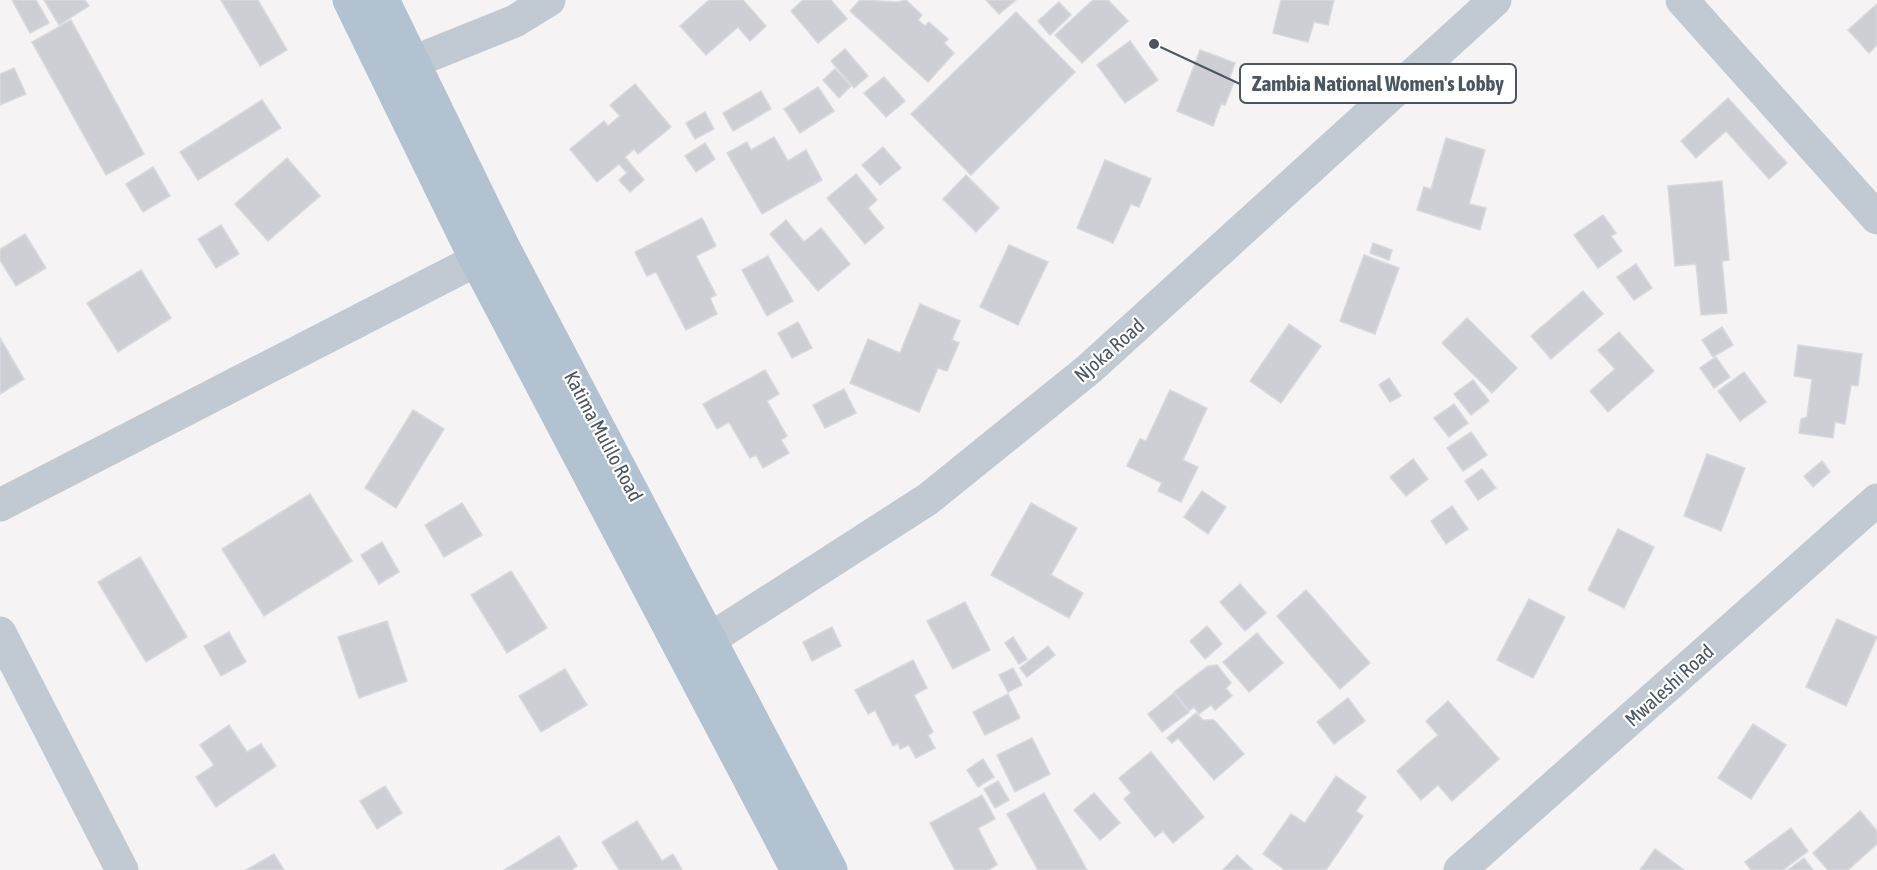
<svg xmlns="http://www.w3.org/2000/svg" width="1877" height="870" font-family="'Asap Condensed',sans-serif">
	<style>
		.building { fill: #cdcfd5; stroke: #d7d9de; stroke-width: 1.5 }
		.lines { fill: none; stroke-linecap: round; stroke-linejoin: round }
		.minor { stroke: #c1cad2; stroke-width: 33 }
		.major { stroke: #b3c2d1; stroke-width: 33 }
		.labels { text-anchor: middle; dominant-baseline: central; stroke-width: 4.5; stroke-linejoin: round; paint-order: stroke }
		.street-label { font-size: 20px; fill: #4a5661; stroke: #fff }
		.leader { fill: none; stroke: #4a5661; stroke-width: 2 }
		.callout-dot { fill: #4a5661; stroke: #fff; stroke-width: 2 }
		.callout { fill: #fff; stroke: #4a5661; stroke-width: 2 }
		.callout-label { font-size: 21px; text-anchor: middle; font-weight: bold; fill: #4a5661 }
	</style>
	<rect width="100%" height="100%" fill="#f5f3f3"/>
	<g class="building">
		<path d="M12,0h24l13,23 -19,10z"/>
		<path d="M44,0h41l4,6 -30,19z"/>
		<path d="M221,0h37l29,50 -27,16z"/>
		<path d="M709,0h34l23,26 -16,15 -12,-14 -32,28 -26,-29z"/>
		<path d="M803,0h28l16,19 -29,24 -27,-32z"/>
		<path d="M860,0l38,2 8,-2 16,15 -4,5 7,6 4,-4 19,17 -4,4 10,10 -26,29 -78,-71z"/>
		<path d="M986,0h30l-17,14z"/>
		<path d="M1093,0h15l20,21 -46,42 -27,-28z"/>
		<path d="M1281,0h53l-6,25 -14,-3 -6,20 -35,-9z"/>
		<path d="M1059,2l12,13 -21,20 -12,-14z"/>
		<path d="M1877,4v41l-8,8 -21,-23z"/>
		<path d="M1016,12l59,60 -104,103 -60,-61z"/>
		<path d="M71,20l73,134 -38,21 -74,-133z"/>
		<path d="M1130,41l28,39 -33,23 -28,-38z"/>
		<path d="M845,49l23,27 -14,12 -23,-27z"/>
		<path d="M1200,50l35,13 -6,17 5,2 -9,23 -4,-1 -8,22 -36,-15z"/>
		<path d="M14,68l12,26 -26,11v-31z"/>
		<path d="M835,69l16,17 -12,12 -16,-18z"/>
		<path d="M884,77l21,24 -19,16 -22,-24z"/>
		<path d="M635,84l36,43 -33,27 -4,-5 -9,8 19,23 -14,12 -11,-12 8,-7 -8,-9 -22,18 -27,-33 34,-28 4,5 12,-10 -10,-11z"/>
		<path d="M818,87l16,24 -34,22 -16,-24z"/>
		<path d="M761,91l10,18 -38,22 -10,-18z"/>
		<path d="M1728,98l59,65 -18,16 -43,-48 -30,27 -15,-17z"/>
		<path d="M262,100l19,28 -83,52 -18,-28z"/>
		<path d="M705,112l9,17 -19,10 -9,-16z"/>
		<path d="M774,137l14,24 18,-11 16,30 -60,34 -35,-61 20,-11 4,8z"/>
		<path d="M1446,138l39,12 -16,54 17,4 -6,22 -63,-20 7,-23 7,2z"/>
		<path d="M705,143l10,16 -19,13 -11,-16z"/>
		<path d="M883,147l18,21 -21,17 -18,-20z"/>
		<path d="M287,158l33,38 -52,45 -33,-37z"/>
		<path d="M1105,160l46,19 -12,28 -8,-3 -18,39 -36,-15z"/>
		<path d="M153,167l17,29 -27,16 -17,-28z"/>
		<path d="M856,174l21,26 -9,8 16,20 -19,16 -38,-46z"/>
		<path d="M966,175l33,33 -23,24 -33,-33z"/>
		<path d="M1722,181l7,79 -7,1 5,52 -26,2 -5,-51 -21,2 -7,-80z"/>
		<path d="M1603,215l13,18 -5,3 11,15 -24,17 -24,-33z"/>
		<path d="M702,218l14,28 -20,10 20,39 -6,3 7,16 -31,16 -30,-58 -9,4 -12,-24z"/>
		<path d="M786,220l18,22 17,-14 29,36 -32,27 -48,-57z"/>
		<path d="M221,225l18,29 -23,14 -18,-29z"/>
		<path d="M25,234l21,34 -30,18 -16,-26v-11z"/>
		<path d="M1373,243l19,7 -3,10 -19,-7z"/>
		<path d="M1009,245l39,17 -30,63 -38,-18z"/>
		<path d="M1364,255l35,13 -24,66 -35,-13z"/>
		<path d="M768,256l25,45 -26,15 -25,-46z"/>
		<path d="M1636,264l16,24 -18,12 -17,-23z"/>
		<path d="M141,270l30,48 -53,34 -31,-49z"/>
		<path d="M1583,291l20,23 -52,45 -20,-23z"/>
		<path d="M920,304l40,17 -8,19 7,3 -12,28 -9,-3 -19,44 -69,-29 18,-44 32,14z"/>
		<path d="M1467,318l50,50 -25,25 -50,-50z"/>
		<path d="M798,322l14,26 -20,10 -14,-25z"/>
		<path d="M1289,324l32,22 -40,57 -31,-22z"/>
		<path d="M1722,327l11,18 -20,12 -11,-17z"/>
		<path d="M1619,332l35,39 -46,41 -18,-21 25,-22 -17,-19z"/>
		<path d="M0,338l24,41 -24,15z"/>
		<path d="M1798,345l64,9 -4,32 -7,-1 -6,39 -10,-2 -2,16 -34,-5 2,-14 6,-2 5,-38 -18,-3z"/>
		<path d="M1716,357l14,20 -16,11 -14,-20z"/>
		<path d="M765,370l14,24 -12,7 20,35 -6,4 8,13 -26,15 -7,-13 -6,3 -21,-36 -12,7 -14,-25z"/>
		<path d="M1744,372l22,30 -26,19 -22,-30z"/>
		<path d="M1389,378l12,18 -11,6 -11,-17z"/>
		<path d="M1473,380l16,21 -18,14 -17,-21z"/>
		<path d="M844,389l12,24 -31,15 -12,-23z"/>
		<path d="M1170,390l37,18 -24,52 15,7 -17,35 -23,-11 4,-8 -35,-17 13,-27 6,2z"/>
		<path d="M1454,404l14,19 -19,14 -15,-19z"/>
		<path d="M413,410l31,19 -48,79 -31,-20z"/>
		<path d="M1471,432l16,23 -24,16 -16,-23z"/>
		<path d="M1707,454l38,14 -24,63 -37,-15z"/>
		<path d="M1413,459l15,20 -22,17 -16,-19z"/>
		<path d="M1822,461l8,11 -17,15 -9,-11z"/>
		<path d="M1482,469l14,19 -18,12 -13,-19z"/>
		<path d="M1202,491l24,16 -18,27 -24,-17z"/>
		<path d="M310,494l42,67 -88,55 -42,-67z"/>
		<path d="M462,503l20,32 -38,22 -19,-32z"/>
		<path d="M1031,503l46,25 -26,47 32,18 -14,25 -78,-43z"/>
		<path d="M1452,506l16,23 -22,15 -15,-23z"/>
		<path d="M1618,529l36,18 -30,61 -36,-18z"/>
		<path d="M382,542l17,30 -20,12 -18,-29z"/>
		<path d="M140,557l47,80 -41,25 -48,-80z"/>
		<path d="M511,571l36,57 -40,25 -36,-58z"/>
		<path d="M1240,584l26,29 -21,18 -25,-29z"/>
		<path d="M1306,590l64,73 -30,26 -63,-73z"/>
		<path d="M1529,599l36,18 -32,61 -36,-18z"/>
		<path d="M965,602l25,48 -37,19 -26,-48z"/>
		<path d="M1837,619l40,18 -31,69 -40,-19z"/>
		<path d="M387,621l20,60 -48,17 -21,-61z"/>
		<path d="M1207,626l15,18 -17,15 -15,-18z"/>
		<path d="M832,627l9,19 -29,15 -9,-19z"/>
		<path d="M229,632l17,30 -25,14 -17,-30z"/>
		<path d="M1257,633l26,30 -34,29 -26,-30z"/>
		<path d="M1013,637l14,22 -8,5 -14,-21z"/>
		<path d="M1048,646l7,9 -28,22 -7,-9z"/>
		<path d="M913,660l14,28 -13,7 19,37 -5,3 7,13 -19,10 -7,-13 -9,4 -2,-6 -5,3 -18,-36 -7,4 -13,-24z"/>
		<path d="M1217,665l14,18 -5,5 6,8 -17,14 -4,-5 -12,9 -5,-7 -5,4 -15,-19 34,-26z"/>
		<path d="M1013,668l9,17 -14,7 -9,-17z"/>
		<path d="M565,669l22,36 -46,27 -22,-36z"/>
		<path d="M1174,693l15,19 -27,20 -14,-18z"/>
		<path d="M1008,694l12,24 -35,17 -12,-23z"/>
		<path d="M1348,698l17,23 -31,23 -17,-22z"/>
		<path d="M1448,701l51,58 -47,42 -14,-16 -17,15 -24,-29 41,-36 -12,-14z"/>
		<path d="M1196,713l7,7h11l30,34 -30,26 -36,-42 -6,5 -5,-5z"/>
		<path d="M1753,724l33,21 -35,54 -33,-21z"/>
		<path d="M229,725l18,27 14,-8 15,22 -60,41 -20,-30 18,-12 -14,-20z"/>
		<path d="M1032,738l18,36 -35,18 -18,-37z"/>
		<path d="M1151,752l53,65 -31,26 -10,-12 -8,6 -31,-38 7,-6 -12,-15z"/>
		<path d="M983,759l11,18 -16,10 -11,-17z"/>
		<path d="M1336,776l30,21 -10,14 7,5 -37,54h-41l-22,-16 28,-40 14,9z"/>
		<path d="M998,781l11,19 -14,8 -11,-19z"/>
		<path d="M385,786l17,27 -25,16 -17,-28z"/>
		<path d="M1044,793l43,77h-49l-31,-56z"/>
		<path d="M1094,793l26,30 -20,17 -26,-30z"/>
		<path d="M982,795l13,24 -17,9 19,37 -9,5h-33l-25,-47z"/>
		<path d="M1860,811l17,20v13l-29,26h-20l-15,-17z"/>
		<path d="M637,821l25,40 11,-7 9,16h-63l-17,-28z"/>
		<path d="M1791,828l17,23 -25,19h-32l-6,-8z"/>
		<path d="M559,836l18,30 -6,4h-67z"/>
		<path d="M1655,849l29,21h-44z"/>
		<path d="M274,854l10,16h-38z"/>
		<path d="M1237,855l16,15h-30z"/>
		<path d="M1804,858l9,12h-25z"/>
	</g>
	<g class="lines">
		<g class="minor">
			<path d="M1682,0l195,218"/>
			<path d="M413,62l102,-41 34,-21"/>
			<path d="M0,505l500,-257"/>
			<path d="M0,633l122,237"/>
			<path d="M687,654l241,-155 161,-130 406,-369"/>
			<path d="M1460,870l417,-370"/>
		</g>
		<g class="major">
			<path d="M349,0l127,260 321,610"/>
			<path d="M383,0l120,246 328,624"/>
		</g>
	</g>
	<g class="labels">
		<g class="street-label">
			<text transform="translate(1109 350) rotate(-41)">Njoka Road</text>
			<text transform="translate(604 436) rotate(62)">Katima Mulilo Road</text>
			<text transform="translate(1669 685) rotate(-42)">Mwaleshi Road</text>
		</g>
	</g>
	<path class="leader" d="M1154 44L1240 84"/>
	<circle class="callout-dot" cx="1154" cy="44" r="6"/>
	<rect class="callout" x="1240" y="64" width="276" height="39" rx="6"/>
	<g class="callout-label">
		<text x="1378" y="91">Zambia National Women's Lobby</text>
	</g>
</svg>
